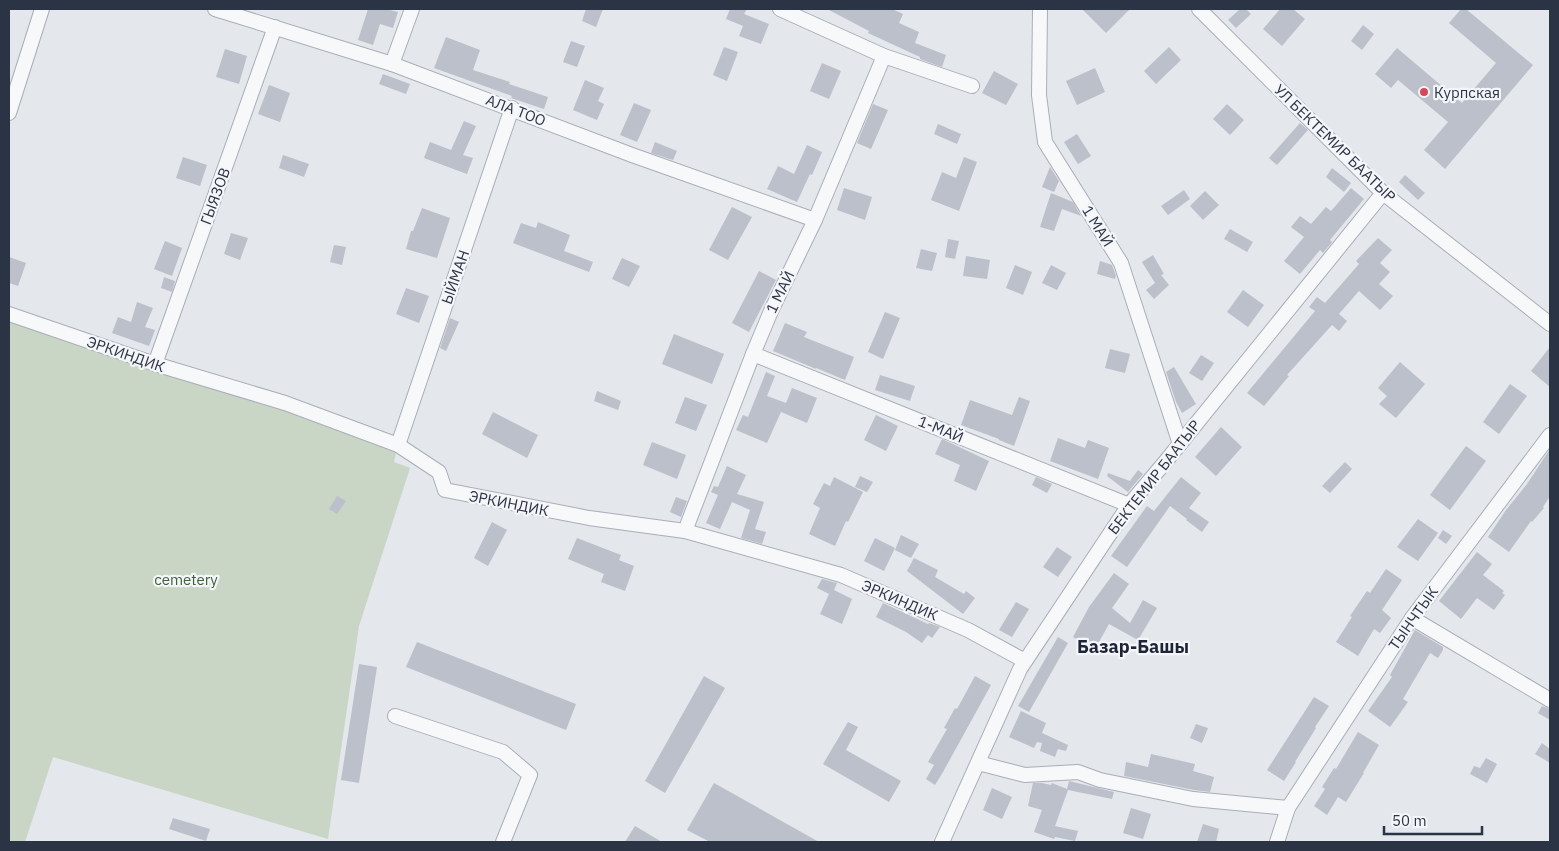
<svg xmlns="http://www.w3.org/2000/svg" width="1559" height="851" font-family="'IBM Plex Sans',sans-serif">
	<style>
		.green { fill: #c9d6c5 }
		.building { fill: #bbc0ca }
		.lines { fill: none; stroke-linecap: round; stroke-linejoin: round }
		.minor-casing { stroke: #a9aeb7; stroke-width: 16 }
		.minor { stroke: #f7f8fa; stroke-width: 14 }
		.poi-dot { fill: #d1495b; stroke: #f4f6f9; stroke-width: 2 }
		.labels { text-anchor: middle; dominant-baseline: central; stroke-width: 4.5; stroke-linejoin: round; paint-order: stroke }
		.poi-label { font-size: 15px; fill: #2b3445; stroke: #f4f6f9; text-anchor: start }
		.street-label { font-size: 15px; fill: #2b3445; stroke: #f4f6f9 }
		.park-label { font-size: 15px; fill: #3f6138; stroke: #f4f6f9 }
		.quarter-label { font-size: 18px; font-weight: bold; fill: #1d2536; stroke: #f4f6f9 }
	</style>
	<rect width="100%" height="100%" fill="#e4e7ec"/>
	<path class="green" d="M9,316l389,129 -4,17 16,6 -51,158 -31,213 -275,-82 -28,85h-16z"/>
	<g class="building">
		<path d="M368,9h18l12,3 -5,16 -13,-4 -7,21 -15,-5z"/>
		<path d="M586,9h17l-7,18 -14,-6z"/>
		<path d="M730,9h17l-3,5 25,10 -8,20 -22,-8 4,-10 -17,-7z"/>
		<path d="M827,9h65l11,5 -4,9 20,9 -4,11 31,12 -4,12 -22,-8v-2l-52,-24 1,-2z"/>
		<path d="M1082,9h48l-24,24z"/>
		<path d="M1240,9h6l5,5 -15,14 -8,-8z"/>
		<path d="M1280,9h13l12,10 -23,27 -19,-17z"/>
		<path d="M1461,9h5l67,56 -88,104 -21,-19 24,-28 -50,-42 -7,8 -16,-14 22,-26 65,55 34,-40 -47,-40z"/>
		<path d="M1363,25l11,9 -12,16 -11,-9z"/>
		<path d="M446,37l34,13 -7,20 37,12 -1,2 39,13 -4,12 -33,-11 1,-2 -78,-28z"/>
		<path d="M571,41l14,5 -8,21 -14,-5z"/>
		<path d="M724,47l14,5 -11,29 -14,-6z"/>
		<path d="M1169,47l12,13 -25,24 -12,-13z"/>
		<path d="M225,49l22,7 -8,28 -23,-7z"/>
		<path d="M822,63l19,8 -12,28 -19,-8z"/>
		<path d="M1095,68l10,24 -28,13 -11,-24z"/>
		<path d="M994,71l24,13 -12,21 -24,-12z"/>
		<path d="M383,74l27,10 -4,10 -27,-10z"/>
		<path d="M585,80l19,8 -6,13 6,3 -7,16 -24,-10z"/>
		<path d="M269,85l21,8 -10,29 -22,-8z"/>
		<path d="M634,103l17,7 -14,32 -17,-7z"/>
		<path d="M873,104l15,6 -17,39 -14,-6z"/>
		<path d="M1227,104l17,16 -14,15 -17,-16z"/>
		<path d="M464,121l12,5 -13,29 10,3 -6,16 -43,-16 6,-16 21,8z"/>
		<path d="M1300,123l8,7 -31,35 -8,-7z"/>
		<path d="M938,124l23,10 -4,10 -23,-10z"/>
		<path d="M1077,134l14,22 -13,8 -14,-22z"/>
		<path d="M655,142l22,9 -4,9 -22,-7z"/>
		<path d="M807,145l15,7 -10,23 -2,-1 -13,28 -30,-13 11,-23 16,8z"/>
		<path d="M283,155l26,9 -5,13 -25,-9z"/>
		<path d="M183,157l24,8 -7,21 -24,-8z"/>
		<path d="M964,157l13,5 -18,49 -28,-11 11,-28 14,6z"/>
		<path d="M1050,167l9,14 -5,11 -12,-5z"/>
		<path d="M1332,168l19,15 -7,9 -18,-15z"/>
		<path d="M1405,175l20,18 -7,7 -19,-18z"/>
		<path d="M844,188l28,9 -7,23 -28,-10z"/>
		<path d="M1351,188l13,11 -34,41 2,2 -9,11 -3,-3 -20,24 -16,-13 20,-24 -13,-10 9,-11 11,8 15,-17 5,4z"/>
		<path d="M1184,190l6,9 -22,16 -7,-9z"/>
		<path d="M1205,191l14,14 -16,15 -13,-14z"/>
		<path d="M1051,193l22,9 8,14 -19,-7 -8,22 -14,-4z"/>
		<path d="M732,207l20,10 -24,43 -19,-10z"/>
		<path d="M422,208l28,10 -13,40 -31,-9 5,-18h2z"/>
		<path d="M538,222l32,13 -6,16 29,11 -4,10 -76,-29 8,-20 15,5z"/>
		<path d="M1230,229l23,13 -6,10 -23,-13z"/>
		<path d="M231,233l17,5 -8,22 -16,-6z"/>
		<path d="M1378,238l14,12 -12,13 10,9 -11,12 14,12 -13,14 -21,-19 -20,23 8,7 -8,10 -7,-6 -45,50 2,1 -25,30 -17,-13 68,-82 -6,-4 8,-10 8,6 34,-39 -3,-3z"/>
		<path d="M948,239l11,2 -4,18 -10,-2z"/>
		<path d="M165,241l17,7 -10,28 -18,-7z"/>
		<path d="M334,245l12,2 -4,18 -12,-3z"/>
		<path d="M921,249l16,4 -5,18 -16,-3z"/>
		<path d="M1153,255l11,19 -3,1 8,10 -15,14 -8,-9 9,-7 -13,-21z"/>
		<path d="M966,256l24,4 -3,19 -24,-3z"/>
		<path d="M9,257l17,6 -8,23 -9,-3z"/>
		<path d="M622,258l18,8 -11,21 -17,-8z"/>
		<path d="M1100,261l12,4 4,11 -1,3 -18,-5z"/>
		<path d="M1015,265l17,7 -9,23 -17,-7z"/>
		<path d="M1051,265l15,8 -9,17 -15,-7z"/>
		<path d="M759,271l17,9 -27,52 -17,-9z"/>
		<path d="M164,277l11,4 -3,11 -11,-4z"/>
		<path d="M406,288l23,8 -10,27 -23,-9z"/>
		<path d="M1243,290l21,15 -16,22 -21,-15z"/>
		<path d="M137,302l16,6 -8,19 10,3 -6,16 -37,-13 6,-16 13,5z"/>
		<path d="M885,312l15,6 -17,41 -15,-7z"/>
		<path d="M450,318l9,4 -13,29 -6,-3z"/>
		<path d="M785,323l22,9 -3,5 50,20 -9,23 -29,-12v1l-43,-18z"/>
		<path d="M674,334l50,20 -12,30 -50,-20z"/>
		<path d="M1550,347v40l-19,-16z"/>
		<path d="M1110,349l20,5 -5,19 -20,-5z"/>
		<path d="M1201,355l13,8 -12,18 -13,-8z"/>
		<path d="M1400,362l25,22 -29,34 -17,-14 8,-8 -9,-8z"/>
		<path d="M1174,367l22,37 -14,9 -6,-11 -10,-30z"/>
		<path d="M766,372l9,4 -8,20 19,7 6,-15 25,10 -10,25 -26,-11 -14,31 -31,-13 7,-15 5,2z"/>
		<path d="M880,375l35,11 -5,15 -35,-11z"/>
		<path d="M1510,384l17,12 -28,38 -16,-12z"/>
		<path d="M597,391l24,10 -3,9 -24,-9z"/>
		<path d="M685,397l22,8 -11,26 -21,-8z"/>
		<path d="M1019,397l11,4 -16,45 -15,-6v-1l-38,-14 9,-25 42,15z"/>
		<path d="M493,412l45,23 -11,23 -45,-24z"/>
		<path d="M876,415l22,11 -12,25 -22,-11z"/>
		<path d="M1221,427l21,20 -26,29 -21,-19z"/>
		<path d="M1058,438l27,10 3,-8 21,8 -11,31 -48,-18z"/>
		<path d="M942,439l47,22 -13,30 -22,-10 6,-16 -25,-11z"/>
		<path d="M652,442l34,13 -9,24 -34,-14z"/>
		<path d="M1466,446l20,15 -36,49 -20,-15z"/>
		<path d="M1550,449v47l-7,11 1,1 -12,14 -1,-1 -22,31 -21,-15 18,-27 21,-26z"/>
		<path d="M1345,462l7,7 -22,24 -8,-7z"/>
		<path d="M727,466l19,9 -9,19 27,8 -9,27 11,3 -4,12 -21,-6 9,-28 -18,-8 -12,27 -14,-6 12,-28 -7,-3 3,-6 4,1z"/>
		<path d="M1138,470l5,4 -15,18 -21,-16 1,-3 22,8z"/>
		<path d="M860,476l13,6 -6,10 -12,-5z"/>
		<path d="M834,477l29,15 -15,30 -2,-1 -11,25 -26,-12 11,-26 -7,-4 11,-21 6,3z"/>
		<path d="M1036,477l16,7 -5,9 -15,-8z"/>
		<path d="M1181,477l20,16 -12,15 20,14 -7,10 -16,-12 1,-1 -17,-13 -43,61 -16,-11 36,-50 7,5z"/>
		<path d="M337,496l9,5 -9,13 -8,-5z"/>
		<path d="M676,497l11,4 -6,16 -11,-5z"/>
		<path d="M1418,519l20,14 -20,28 -21,-14z"/>
		<path d="M492,522l15,8 -19,36 -14,-8z"/>
		<path d="M1443,530l9,6 -6,8 -8,-6z"/>
		<path d="M901,535l18,9 -8,14 -16,-8z"/>
		<path d="M577,538l44,17 -2,5 15,6 -9,25 -24,-9 3,-8 -36,-15z"/>
		<path d="M875,538l20,10 -11,23 -20,-10z"/>
		<path d="M1057,547l15,10 -14,20 -15,-10z"/>
		<path d="M1477,552l15,12 -9,11 21,16 -2,2 3,2 -11,15 -17,-12 -16,21 -22,-18z"/>
		<path d="M914,558l24,12 -3,7 29,17 2,-3 9,7 -12,16 -56,-43z"/>
		<path d="M1386,569l16,11 -20,30 9,8 -11,15 -6,-4 -16,27 -22,-14 16,-25 -2,-1 17,-25 3,2z"/>
		<path d="M1114,573l15,11 -17,24 18,15 13,-23 14,8 -19,32 -29,-16 -14,25 -22,-12 16,-30z"/>
		<path d="M822,579l15,4 -3,7 18,9 -10,25 -22,-10 9,-20 -12,-6z"/>
		<path d="M1016,602l13,7 -17,28 -13,-7z"/>
		<path d="M883,603l45,21 1,-1 11,4 -8,11 -4,-3 -6,8 -16,-11 -30,-15z"/>
		<path d="M1415,630l28,17v3l-5,8 -8,-5 -27,46 5,3 -18,25 -22,-16 24,-34 -2,-2z"/>
		<path d="M1058,637l10,6 -39,69 -11,-6z"/>
		<path d="M417,642l159,62 -10,26 -160,-63z"/>
		<path d="M359,664l18,3 -18,116 -18,-3z"/>
		<path d="M704,676l21,12 -60,105 -20,-12z"/>
		<path d="M975,676l16,9 -48,87 -8,13 -9,-6 8,-14 -6,-3 19,-33 -3,-1 11,-20 2,1z"/>
		<path d="M1314,697l15,9 -14,21 1,1 -21,34h1l-12,19 -17,-11z"/>
		<path d="M1542,706l8,3v11l-12,-7z"/>
		<path d="M1021,711l25,12 -4,10 26,12 -2,6 -8,-2 -3,8 -15,-6 2,-8 -5,-1 -3,6 -25,-11z"/>
		<path d="M848,722l10,5 -12,23 55,31 -12,21 -66,-38z"/>
		<path d="M1196,724l12,4 -6,15 -12,-5z"/>
		<path d="M1358,732l21,13 -16,28h1l-18,29 -8,-5 -11,18 -13,-9 11,-17 -3,-2 12,-19 2,1z"/>
		<path d="M1542,743l8,6v14l-15,-9z"/>
		<path d="M1151,754l44,10 -2,7 21,6 -4,15 -16,-2 -70,-14 2,-14 22,5z"/>
		<path d="M1486,758l11,6 -10,19 -17,-9 4,-8 6,2z"/>
		<path d="M1069,781l45,11 -2,7 -44,-9 -13,36 23,5 -3,10 -20,-4 -1,2 -20,-7 8,-22 -14,-4 5,-23h9l9,2 1,-2 15,6z"/>
		<path d="M714,783l105,59h-109l-23,-12z"/>
		<path d="M992,788l20,9 -10,22 -19,-9z"/>
		<path d="M1131,808l20,6 -8,25 -20,-6z"/>
		<path d="M173,818l37,11 -4,12 -37,-12z"/>
		<path d="M1203,824l16,5 -3,13h-19z"/>
		<path d="M635,826l27,16h-37z"/>
	</g>
	<g class="lines">
		<g class="minor-casing">
			<g id="minor">
				<path d="M215,9l177,55 240,91 183,65"/>
				<path d="M780,9l104,47 88,30"/>
				<path d="M1040,9l-1,86 6,47 76,121 59,181"/>
				<path d="M1199,9l184,184 167,131"/>
				<path d="M392,64l20,-55"/>
				<path d="M9,113l33,-104"/>
				<path d="M9,314l146,50 130,39 113,42 41,27 6,18 144,28 96,13 156,44 127,55 57,31"/>
				<path d="M753,354l376,151"/>
				<path d="M155,364l120,-337"/>
				<path d="M398,445l114,-337"/>
				<path d="M685,531l68,-177 18,-43 44,-91 69,-164"/>
				<path d="M1412,618l138,82"/>
				<path d="M395,716l108,36 27,23 -27,67"/>
				<path d="M978,763l47,12 53,-3 22,8 93,19 95,9"/>
				<path d="M942,842l78,-173 109,-164 37,-44 217,-268"/>
				<path d="M1277,842l11,-34 124,-190 138,-183"/>
			</g>
		</g>
		<use href="#minor" class="minor"/>
	</g>
	<circle class="poi-dot" cx="1424" cy="92" r="5"/>
	<g class="labels">
		<g class="poi-label">
			<text x="1434" y="92">Курпская</text>
		</g>
		<g class="street-label">
			<text transform="translate(516 110) rotate(21)">АЛА ТОО</text>
			<text transform="translate(1335 143) rotate(44)">УЛ БЕКТЕМИР БААТЫР</text>
			<text transform="translate(215 196) rotate(-70)">ГЫЯЗОВ</text>
			<text transform="translate(1098 226) rotate(58)">1 МАЙ</text>
			<text transform="translate(455 277) rotate(-71)">ЫЙМАН</text>
			<text transform="translate(780 292) rotate(-64)">1 МАЙ</text>
			<text transform="translate(126 354) rotate(19)">ЭРКИНДИК</text>
			<text transform="translate(941 429) rotate(22)">1-МАЙ</text>
			<text transform="translate(1154 477) rotate(-52)">БЕКТЕМИР БААТЫР</text>
			<text transform="translate(509 503) rotate(11)">ЭРКИНДИК</text>
			<text transform="translate(900 600) rotate(23)">ЭРКИНДИК</text>
			<text transform="translate(1413 618) rotate(-55)">ТЫНЧТЫК</text>
		</g>
		<g class="park-label">
			<text x="186" y="579">cemetery</text>
		</g>
		<g class="quarter-label">
			<text x="1133" y="646">Базар-Башы</text>
		</g>
	</g>
	<rect width="1559" height="851" fill="none" stroke="#2b3445" stroke-width="20"/>
	<path d="M1384 826v8h98v-8" fill="none" stroke="#2b3445" stroke-width="2.5"/>
	<text x="1392" y="826" font-size="15" fill="#2b3445" stroke="#f4f6f9" stroke-width="4" paint-order="stroke">50 m</text>
</svg>
